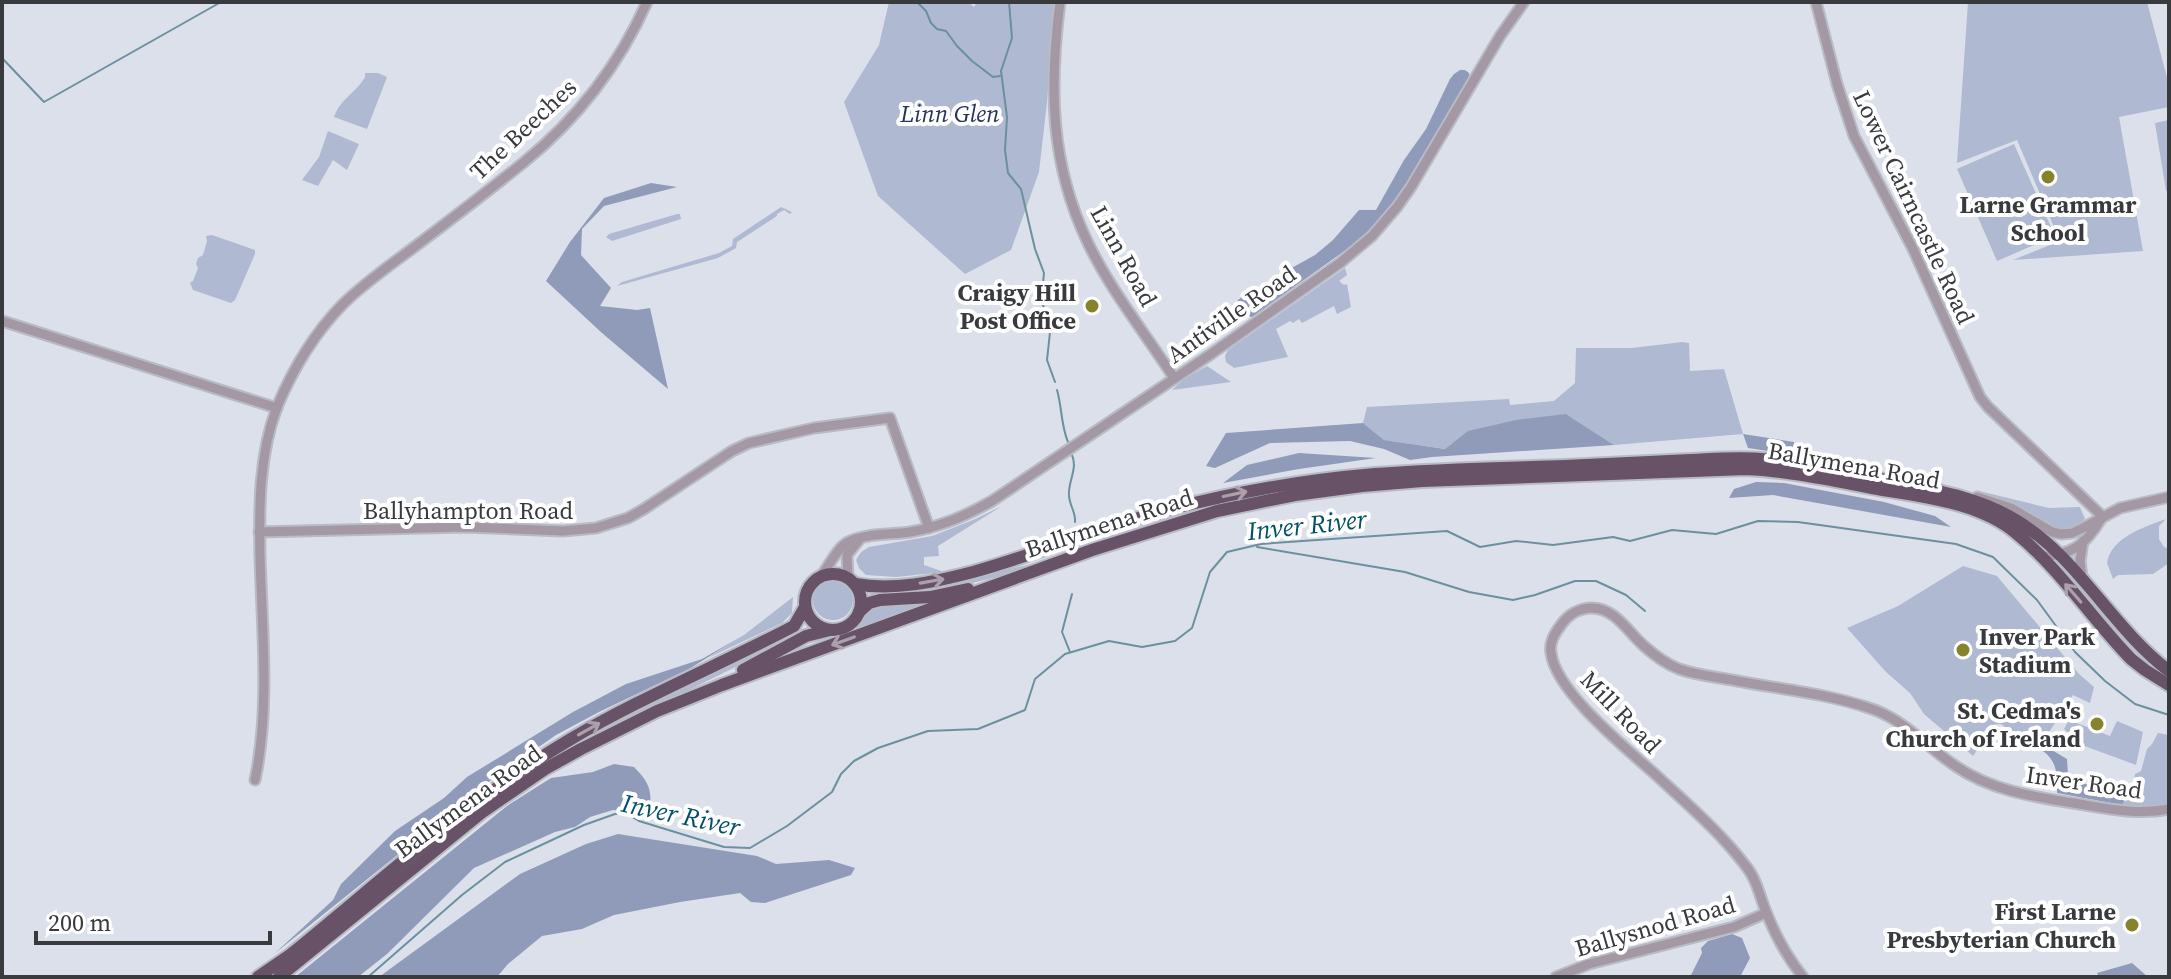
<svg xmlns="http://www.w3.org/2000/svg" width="2171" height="979" font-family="'Source Serif 4',serif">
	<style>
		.green { fill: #b0b9d2 }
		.forest { fill: #909bb9 }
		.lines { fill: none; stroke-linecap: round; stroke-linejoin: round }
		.stream { stroke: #6b909f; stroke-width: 2 }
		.tertiary-casing { stroke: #b8bbc4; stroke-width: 13 }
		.trunk-casing { stroke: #b8bbc4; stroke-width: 16 }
		.tertiary { stroke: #a398a3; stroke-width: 9 }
		.trunk { stroke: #675267; stroke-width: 12 }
		.oneway { stroke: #aba0ab }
		.poi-dot { fill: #85832c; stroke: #fff; stroke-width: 3 }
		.labels { text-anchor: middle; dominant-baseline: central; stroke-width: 8; stroke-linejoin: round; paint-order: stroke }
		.park-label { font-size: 24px; font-style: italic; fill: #27325c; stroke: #fff }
		.street-label { font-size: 24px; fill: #383a3e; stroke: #fff }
		.poi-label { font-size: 24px; font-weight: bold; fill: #383a3e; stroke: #fff; text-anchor: end }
		.water-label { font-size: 26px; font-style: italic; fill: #015068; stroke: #fff }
	</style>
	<rect width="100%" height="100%" fill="#dce0ea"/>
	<g class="green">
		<path d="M889,2h79l6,5 3,-5h77l-7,100 -8,70 -28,78 -46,24 -87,-78 -34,-94 35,-57z"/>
		<path d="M1968,2h179l22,83v22l-50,10 24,134 -130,9 47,-19 -43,-101 -60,23z"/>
		<path d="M365,73h13l9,4 -20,52 -33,-12c7,-19 22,-24 31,-40z"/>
		<path d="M2169,120v70l-3,1 -11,-68z"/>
		<path d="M328,131l31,13 -12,26 -14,-10 -15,26 -16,-6 17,-23z"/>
		<path d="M2014,144l41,92 -58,25 -40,-92z"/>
		<path d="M781,207l11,5 -2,2 -6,-4 -7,4v2l-40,26 -1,6 -18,10 -101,28 5,-4 97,-29 13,-7 1,-7z"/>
		<path d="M677,214h3l1,5 -69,22 -6,-4 3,-3z"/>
		<path d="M212,235l43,15v4l-20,46 -4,3 -38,-13 -3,-7 3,-2 5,-13 -2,-4 2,-6 5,-3 4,-14 -1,-5z"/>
		<path d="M1345,268l2,7 -8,6 5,4 3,-1 4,23 -14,7 -3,-8 -32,17 -3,-4 -6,4 -3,-2 -14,8 12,28 -54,11 -8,-6 -1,-6 3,-6z"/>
		<path d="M1682,342l7,1 1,28 34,-2 19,65 -129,11 -48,-31 -115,30 -5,5 -62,-9 -21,-17 4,-16 142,-8 1,6 44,-4 21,-18 1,-35h56z"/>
		<path d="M1207,366l24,16 -59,8 12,-11z"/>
		<path d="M1983,492l66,16 31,-1 5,12c-24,25 -58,-7 -82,-18 -6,-3 -12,-4 -18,-7z"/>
		<path d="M1002,506l-64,40 1,10 -15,1v8l20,7 -48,5 -30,-2 -7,-7 -3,-8 5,-8 8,-5 63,-11 41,-16z"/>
		<path d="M2166,519l-7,7v13l5,8 5,2v14l-16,11 -35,1 -5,4 -6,-16c4,-26 38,-36 59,-44z"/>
		<path d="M1122,533l-1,3 -83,31 -103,25 -1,-6 102,-23z"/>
		<path d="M1963,566l34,10 82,98 15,13 -4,16 -17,-8 -36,56 -36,-27 -11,1 -5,14 -12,17 -49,-42 -14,-21 -24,-21 -39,-44 51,-22z"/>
		<circle cx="833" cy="600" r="20"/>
		<path d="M793,597l-1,16 -10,10 -74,35 36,-23z"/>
		<path d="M923,602l2,7 -73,22 18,-22 8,-3z"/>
		<path d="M770,646l2,3 -189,93 -1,-3 65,-34z"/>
		<path d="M2069,720l41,16 7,-15 26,11 -7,33 -57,-21 -15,-15z"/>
		<path d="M2158,733l11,2v68l-17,3 -30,-1 11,-19 2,-12 6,-3 6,-22 5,-5z"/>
	</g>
	<g class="forest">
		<path d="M1460,70h5l4,3 1,7 -73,123 -24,24 -23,20 -98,70 -12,-3 -3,-13 6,-5 23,-10 22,-16 27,-15 18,-15 26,-30h17l28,-50 22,-31 24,-50 4,-5z"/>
		<path d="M651,183l26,4 -73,19 -22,23 -1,26 30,33 -11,18 37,4 13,-2 18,81 -66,-56 -56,-52 24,-39 34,-44z"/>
		<path d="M1566,414l48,31 -182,12 -22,3 -26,-11 -34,-8 -80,2 -55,25 -9,-2 20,-33 137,-10 21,17 61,9 23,-18 48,-11z"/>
		<path d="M1743,434l51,8v13l-46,-7z"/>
		<path d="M1299,453l77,5 -77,11 -76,14 24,-18z"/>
		<path d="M1756,482l28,1 100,19 51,14 16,11 -178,-32 -44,3 5,-9z"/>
		<path d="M744,635l-55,34 -90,43 -43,23 -69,48 -213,171 59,-54 8,-16 54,-53 49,-33 23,-21 106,-65 53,-28 76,-25z"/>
		<path d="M2045,746l22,13 1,16c25,12 37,23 65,11l-11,19 -65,-12c0,-17 1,-31 -14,-42z"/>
		<path d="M614,764l20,3c15,15 19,24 15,45l-36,-2 -23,7 -15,10 -20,5 -81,36 -87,86 -29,23h-63l212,-171 44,-28 42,-6z"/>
		<path d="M618,834l139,22 19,8 53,-4 26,8 -4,7 -86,28 -14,-1 -11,-9 -60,9 -66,13 -32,14 -40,7 -34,28 -11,13h-118l141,-103 66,-30z"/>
		<path d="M1732,934l10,4 8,20 -10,19h-50l12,-24 -1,-5 7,-7z"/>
		<path d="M2132,963l16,14h-49l-2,-4z"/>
	</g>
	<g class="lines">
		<g class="stream">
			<path d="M917,2l9,9 5,12 6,6 9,2 11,15 15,15 21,16 7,-1"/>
			<path d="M1009,2l3,36 -11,33 6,46 -2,33 3,23 13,16 14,60 9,24 -3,28 10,22 -4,37 8,22"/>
			<path d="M2,58l42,44 177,-100"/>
			<path d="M1057,390c5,17 4,36 11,52"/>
			<path d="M1072,455c6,14 -4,26 -3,40 0,10 7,17 6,27"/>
			<path d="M1257,547l148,25 64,20 44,8 22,-5 40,-14h21l30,14 19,16"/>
			<path d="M1070,652l-8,-20 10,-38"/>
			<path d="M368,977l94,-82 43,-33 79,-37 31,-11h12l12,7 85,26 26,1 37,-22 45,-34 9,-18 13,-13 24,-13 50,-17 50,-2 47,-19 10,-31 30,-25 44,-13 33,6 33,-6 17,-13 18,-56 17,-20 34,-8 186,-13 33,16 36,-6 37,4 60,-8 17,4 42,-11 44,4 42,-13 40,1 158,22 37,13 44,43 38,52 30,29 30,23 34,11"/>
		</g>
		<g class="tertiary-casing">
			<g id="tertiary">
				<path d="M1060,2c-11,85 -10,162 28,241 23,48 57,90 86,135"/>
				<path d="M1816,2l21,82 17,52 59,113 67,148 8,10 114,109"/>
				<path d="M2,321l275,87"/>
				<path d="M1977,497l34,11 41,24 9,2 11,-1 11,-5 37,-20 49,-11"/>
				<path d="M259,532l206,-5 98,4 33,-3 32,-10 16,-9 88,-58 17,-8 65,-15 76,-10 39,110"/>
				<path d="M2040,557c31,-2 45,-11 61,-38"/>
				<path d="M821,576c8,-10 16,-28 27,-34 19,-9 42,-7 62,-10 30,-5 56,-16 82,-31l219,-147 129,-91 32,-27 25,-29 14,-20 89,-151 24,-34"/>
				<path d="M2082,577l-2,-16 3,-20"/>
				<path d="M848,578l-1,-23 12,-15"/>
				<path d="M255,780c15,-71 7,-151 5,-223 -1,-51 -1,-102 17,-150 15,-36 37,-73 65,-102 22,-22 50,-41 75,-60 36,-27 71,-54 106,-82 53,-43 96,-98 124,-161"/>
				<path d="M1556,977l33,-13 145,-37 32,-14"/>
				<path d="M1803,977c-15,-19 -27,-40 -36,-63 -7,-16 -10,-35 -22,-49 -25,-33 -59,-62 -89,-90 -30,-27 -100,-83 -105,-122 -2,-11 4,-20 10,-28 7,-10 18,-17 31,-17 23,0 36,24 52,38 10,9 22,18 35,23 17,6 36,8 53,11 46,9 93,13 137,28 33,10 57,38 85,57 37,26 81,32 125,39 30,5 59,11 90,5"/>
			</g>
		</g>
		<g class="trunk-casing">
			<g id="trunk">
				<circle cx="833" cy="602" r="28"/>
				<path d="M855,584c39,7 80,-2 118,-12 65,-18 128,-45 194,-62 68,-18 137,-30 208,-36 63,-5 127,-6 190,-8 42,-2 84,-4 126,-6 24,-1 47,-3 71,-1 44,2 88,14 132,23 40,8 84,15 120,37 64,37 97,108 155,152"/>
				<path d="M859,612l10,-9 11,-3 50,-3 38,-8"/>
				<path d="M743,670l63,-34 24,-6"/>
				<path d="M258,977l32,-22c90,-73 181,-157 281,-216 71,-42 149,-74 223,-113l11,-19"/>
				<path d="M279,977l202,-164 64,-44 36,-20 76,-38 65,-26 370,-135 125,-39 78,-16 67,-9 60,-5 324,-12c43,2 84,11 126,19 48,9 105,13 144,45 44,36 76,86 115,126l14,11 24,15"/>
			</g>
		</g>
		<use href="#tertiary" class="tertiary"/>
		<use href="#trunk" class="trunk"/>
	</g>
	<defs><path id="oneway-shaft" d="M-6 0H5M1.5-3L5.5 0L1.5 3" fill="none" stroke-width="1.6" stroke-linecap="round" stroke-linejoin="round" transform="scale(2)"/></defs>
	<g class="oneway">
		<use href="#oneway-shaft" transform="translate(1235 494) rotate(-12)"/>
		<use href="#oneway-shaft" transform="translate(932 581) rotate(-10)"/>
		<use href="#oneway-shaft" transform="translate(2073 593) rotate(-131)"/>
		<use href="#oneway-shaft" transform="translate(843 641) rotate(160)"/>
		<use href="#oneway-shaft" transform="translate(589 729) rotate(-29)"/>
	</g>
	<g class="poi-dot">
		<circle cx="2048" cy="177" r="8"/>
		<circle cx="1092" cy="306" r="8"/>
		<circle cx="1963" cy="650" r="8"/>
		<circle cx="2097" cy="724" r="8"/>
		<circle cx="2132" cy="925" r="8"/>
	</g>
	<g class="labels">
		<g class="park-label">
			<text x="950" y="113">Linn Glen</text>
		</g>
		<g class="street-label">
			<text transform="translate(523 129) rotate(-43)">The Beeches</text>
			<text transform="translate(1914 207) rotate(65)">Lower Cairncastle Road</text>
			<text transform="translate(1124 256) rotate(61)">Linn Road</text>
			<text transform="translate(1231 314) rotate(-35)">Antiville Road</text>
			<text transform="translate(1854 465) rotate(10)">Ballymena Road</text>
			<text x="468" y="510">Ballyhampton Road</text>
			<text transform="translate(1109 523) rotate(-18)">Ballymena Road</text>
			<text transform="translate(1621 712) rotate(46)">Mill Road</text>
			<text transform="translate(2084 782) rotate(8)">Inver Road</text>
			<text transform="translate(468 801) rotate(-36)">Ballymena Road</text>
			<text transform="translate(1655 926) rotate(-16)">Ballysnod Road</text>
		</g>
		<g class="poi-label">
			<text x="2048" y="204" text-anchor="middle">Larne Grammar<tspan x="2048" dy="28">School</tspan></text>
			<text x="1076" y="292">Craigy Hill<tspan x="1076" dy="28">Post Office</tspan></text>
			<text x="1979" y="636" text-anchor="start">Inver Park<tspan x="1979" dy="28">Stadium</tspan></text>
			<text x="2081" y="710">St. Cedma's<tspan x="2081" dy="28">Church of Ireland</tspan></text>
			<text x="2116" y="911">First Larne<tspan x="2116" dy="28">Presbyterian Church</tspan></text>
		</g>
		<g class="water-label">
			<text transform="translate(1307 525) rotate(-6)">Inver River</text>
			<text transform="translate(681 815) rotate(12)">Inver River</text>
		</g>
	</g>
	<rect width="2171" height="979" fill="none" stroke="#383a3e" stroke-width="8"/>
	<path d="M36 931v12h234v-12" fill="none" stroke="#383a3e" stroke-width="4"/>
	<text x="48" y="931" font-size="24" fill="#383a3e" stroke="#ffffff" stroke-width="6" paint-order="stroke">200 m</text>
</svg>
